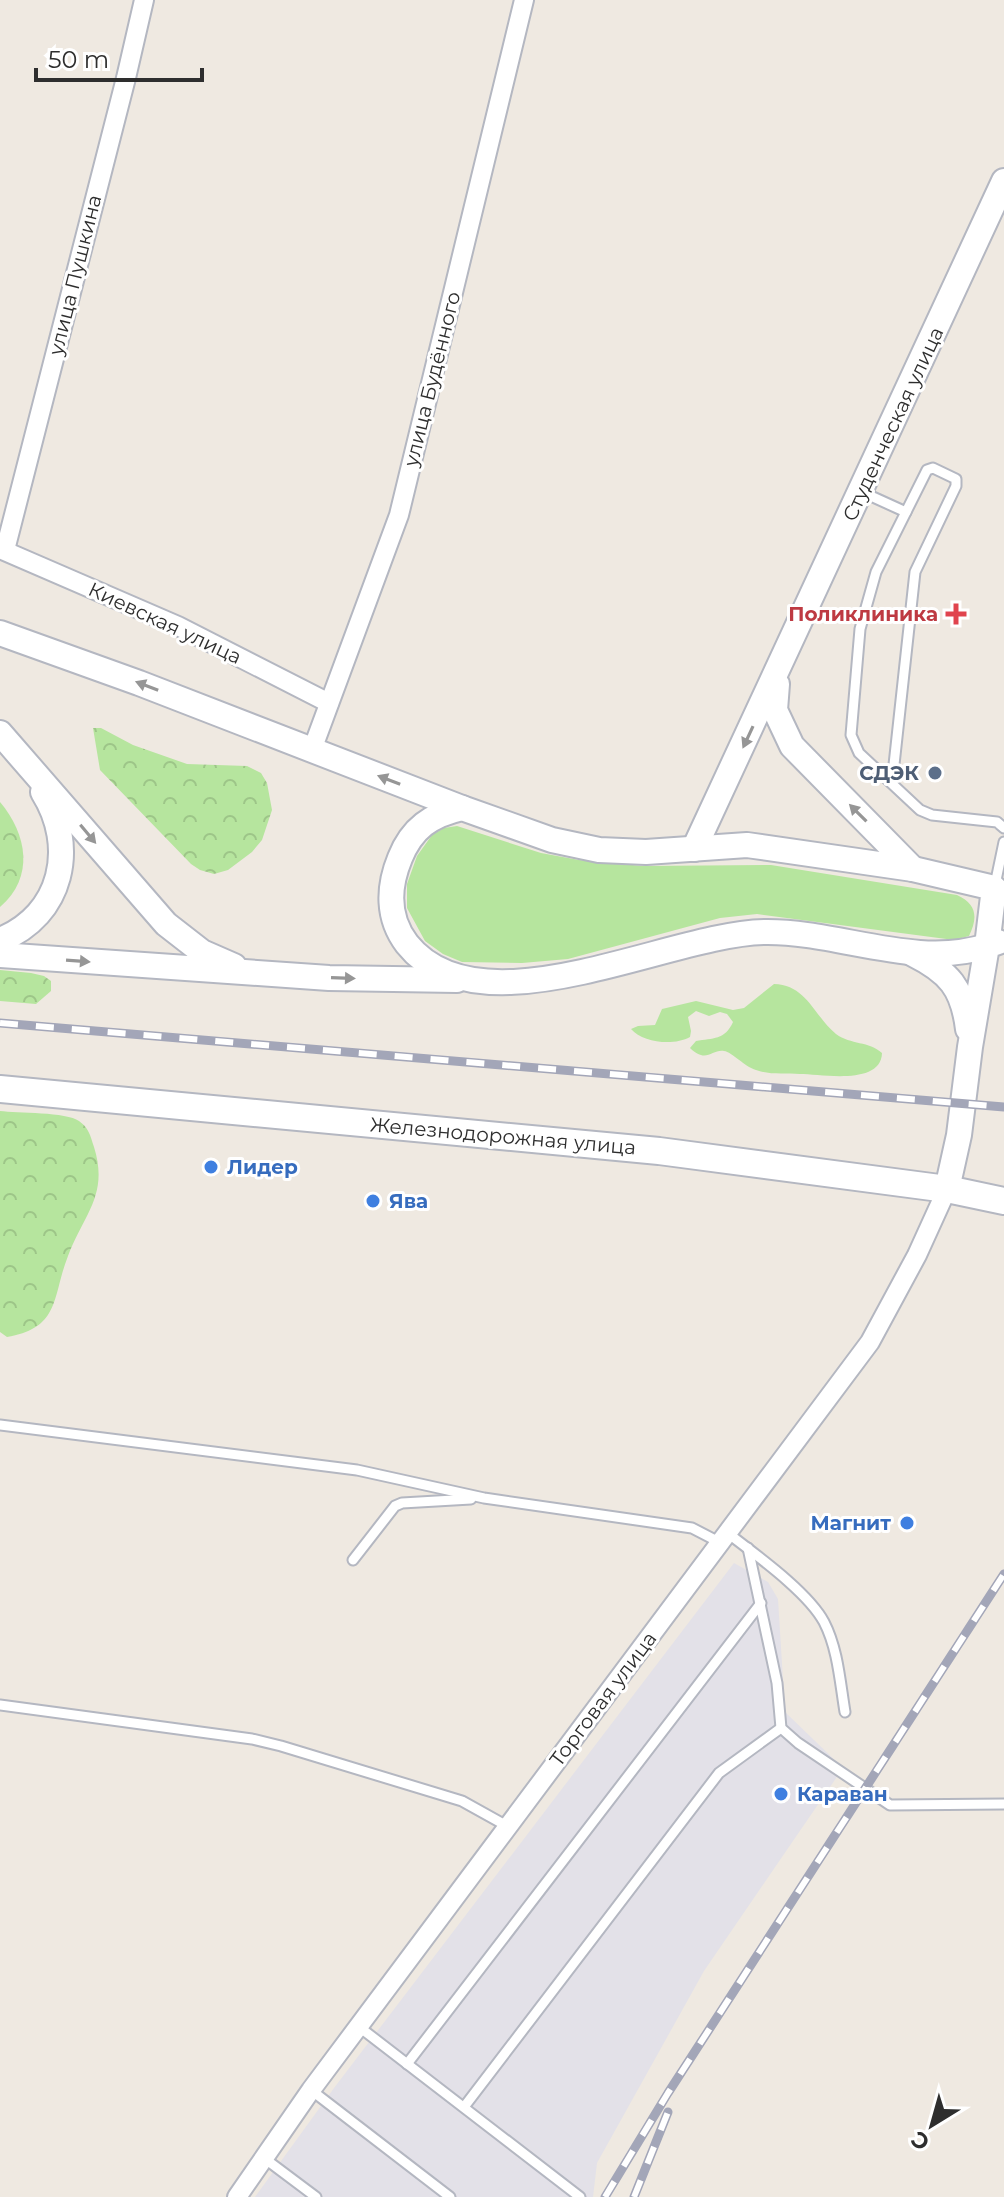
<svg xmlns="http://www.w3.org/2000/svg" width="1004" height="2197" font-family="Montserrat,sans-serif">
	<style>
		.industrial { fill: #e3e1e8 }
		.grass { fill: #b6e59e }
		.forest { fill: url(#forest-crowns) }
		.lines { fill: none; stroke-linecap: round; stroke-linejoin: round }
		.service-casing { stroke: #b4b7c1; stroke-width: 13 }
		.minor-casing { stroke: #b4b7c1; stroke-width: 22 }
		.tertiary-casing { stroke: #b4b7c1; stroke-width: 28 }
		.secondary-casing { stroke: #b4b7c1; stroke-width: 30 }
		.service { stroke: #fff; stroke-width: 9 }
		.minor { stroke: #fff; stroke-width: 18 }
		.tertiary { stroke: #fff; stroke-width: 24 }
		.secondary { stroke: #fff; stroke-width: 26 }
		.rail-casing { stroke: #a3a6b8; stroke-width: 9 }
		.rail { stroke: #fff; stroke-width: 6; stroke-dasharray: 18; stroke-linecap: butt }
		.oneway { fill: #969696 }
		.health-dot { fill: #e0444e; stroke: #fff; stroke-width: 3 }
		.service-dot { fill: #5c6f8a; stroke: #fff; stroke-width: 3 }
		.shop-dot { fill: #3f7fe0; stroke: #fff; stroke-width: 3 }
		.labels { text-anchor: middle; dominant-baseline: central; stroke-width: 6; stroke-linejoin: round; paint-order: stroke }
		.street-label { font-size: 20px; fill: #2e2e2e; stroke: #fff }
		.health-label { font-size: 20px; font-weight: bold; fill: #be3a42; stroke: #fff; text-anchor: end }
		.service-label { font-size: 20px; font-weight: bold; fill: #4e5e75; stroke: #fff; text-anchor: end }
		.shop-label { font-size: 20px; font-weight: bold; fill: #366cbe; stroke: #fff; text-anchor: start }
	</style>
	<defs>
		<pattern id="forest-crowns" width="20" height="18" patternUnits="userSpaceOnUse" patternTransform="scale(2)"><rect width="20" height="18" fill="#b6e59e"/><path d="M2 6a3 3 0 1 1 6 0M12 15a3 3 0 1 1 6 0" fill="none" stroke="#9dc588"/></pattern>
	</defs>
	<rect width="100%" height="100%" fill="#efe9e1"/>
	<path class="industrial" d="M734,1563l34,19 10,17 7,113 58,56 -139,203 -107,192 -4,34h-338l79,-109z"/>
	<g class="grass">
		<path d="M457,826l84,27 38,7 64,6 128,-1 186,30c20,9 21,23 12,41l-15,4 -197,-26 -37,4 -152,41 -46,4 -60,-1 -19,-8 -18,-13 -18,-33v-24l10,-28 15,-21 12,-7z"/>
		<path d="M774,984c33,1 40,32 62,50 15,11 33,7 46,19 -1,33 -61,21 -82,21 -15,-1 -30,1 -44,-4 -11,-3 -24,-18 -32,-19 -12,-2 -18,13 -34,-3l6,-7c17,-3 29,-1 37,-19l-6,-8 -7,-2 -11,4 -13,-5 -8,6 3,14 -1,6c-16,9 -47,6 -59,-8l7,-3 17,-1 7,-16 34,-8 37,9 11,-2z"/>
	</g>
	<g class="forest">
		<path d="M93,728h8l32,17 54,19 60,2 14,7 6,10 5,27 -10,30 -10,12 -24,18 -14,4 -14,-4 -9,-6 -91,-94z"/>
		<path d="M0,802c27,32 35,75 0,105z"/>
		<path d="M0,970l31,3 13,3 7,5v10l-15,13 -36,-3z"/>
		<path d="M0,1111c17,2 67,1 79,10 10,7 11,14 15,26 15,48 -10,67 -26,109 -16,40 -7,72 -61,81l-7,-5z"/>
	</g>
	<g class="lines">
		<g class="service-casing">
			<g id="service">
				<path d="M862,492l44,20"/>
				<path d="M892,783l23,-211 41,-86v-7l-23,-11 -6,2 -51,102 -16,57 -9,106 8,18 61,57 12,5 65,7 7,6"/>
				<path d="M995,885l9,-43"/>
				<path d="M0,1425l357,45 127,28 208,30 29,15"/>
				<path d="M729,1534c27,21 79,58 95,88 14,27 16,60 21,90"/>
				<path d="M748,1548l29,135 4,45 17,15 92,62 114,-1"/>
				<path d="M353,1560l42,-54 7,-3 69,-4"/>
				<path d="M0,1705l252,34 29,7 181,55 45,25"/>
				<path d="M358,2026l222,171"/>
				<path d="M407,2064l354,-461"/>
				<path d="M311,2090l139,107"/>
				<path d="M464,2107l255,-334 62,-45"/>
				<path d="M264,2158l52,39"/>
			</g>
		</g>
		<g class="minor-casing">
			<g id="minor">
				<path d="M0,549l178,77 151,77"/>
				<path d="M5,550l121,-472 18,-78"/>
				<path d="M312,750l87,-235 125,-515"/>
				<path d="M237,2197l74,-107 559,-748 47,-87 30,-66"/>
			</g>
		</g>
		<g class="tertiary-casing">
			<g id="tertiary">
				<path d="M0,633l139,50 323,125"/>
				<path d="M777,684l-2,26 17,36 121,123"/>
				<path d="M0,733l166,191 36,28 32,14"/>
				<path d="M462,808l90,32 47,10 47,2 101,-7 166,24 81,19 -7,58c-72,23 -149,-15 -222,-14 -95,1 -285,104 -358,12 -20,-26 -19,-57 -7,-86 12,-30 31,-43 62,-50z"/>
				<path d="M694,849l310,-668"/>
				<path d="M0,940c63,-25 77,-94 43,-148"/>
				<path d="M913,954c36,18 50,34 55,75"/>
				<path d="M0,955l329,23 128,2"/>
				<path d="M947,1189l12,-54 11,-88 17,-101 11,-4"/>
			</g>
		</g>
		<g class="secondary-casing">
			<path id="secondary" d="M0,1089l659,62 288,38 57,12"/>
		</g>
		<use href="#service" class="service"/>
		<use href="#minor" class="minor"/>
		<use href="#tertiary" class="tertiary"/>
		<use href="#secondary" class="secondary"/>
		<g class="rail-casing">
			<g id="rail">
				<path d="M0,1023l1004,84"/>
				<path d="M605,2197l63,-104 336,-519"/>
				<path d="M634,2197l34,-85"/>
			</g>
		</g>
		<use href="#rail" class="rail"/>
	</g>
	<defs><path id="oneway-solid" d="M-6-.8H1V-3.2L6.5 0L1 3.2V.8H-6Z" transform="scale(2)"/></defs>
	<g class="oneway">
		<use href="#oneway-solid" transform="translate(147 686) rotate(-159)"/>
		<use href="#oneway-solid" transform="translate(748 737) rotate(115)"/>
		<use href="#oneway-solid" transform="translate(389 780) rotate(-159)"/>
		<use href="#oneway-solid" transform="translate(858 813) rotate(-135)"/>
		<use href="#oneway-solid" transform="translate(88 834) rotate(50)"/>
		<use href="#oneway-solid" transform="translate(78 961) rotate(4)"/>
		<use href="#oneway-solid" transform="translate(343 978) rotate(2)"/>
	</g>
	<path class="health-dot" d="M952 602h8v8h8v8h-8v8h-8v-8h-8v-8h8z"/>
	<circle class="service-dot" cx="935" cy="773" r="8"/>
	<g class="shop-dot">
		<circle cx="211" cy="1167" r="8"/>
		<circle cx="373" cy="1201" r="8"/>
		<circle cx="907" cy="1523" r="8"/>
		<circle cx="781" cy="1794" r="8"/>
	</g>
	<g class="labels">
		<g class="street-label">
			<text transform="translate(75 275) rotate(-76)">улица Пушкина</text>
			<text transform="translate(432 379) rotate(-76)">улица Будённого</text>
			<text transform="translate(893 424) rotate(-65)">Студенческая улица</text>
			<text transform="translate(165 623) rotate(25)">Киевская улица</text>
			<text transform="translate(503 1136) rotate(5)">Железнодорожная улица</text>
			<text transform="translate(603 1699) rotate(-53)">Торговая улица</text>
		</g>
		<g class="health-label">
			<text x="938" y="614">Поликлиника</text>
		</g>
		<g class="service-label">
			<text x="919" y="773">СДЭК</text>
		</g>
		<g class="shop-label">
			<text x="227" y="1167">Лидер</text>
			<text x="389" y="1201">Ява</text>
			<text x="891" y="1523" text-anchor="end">Магнит</text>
			<text x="797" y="1794">Караван</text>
		</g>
	</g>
	<g transform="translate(932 2125) rotate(217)" stroke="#ffffff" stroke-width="6" paint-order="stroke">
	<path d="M0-6L14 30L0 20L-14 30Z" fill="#2e2e2e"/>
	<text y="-12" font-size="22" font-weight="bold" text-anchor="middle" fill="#2e2e2e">С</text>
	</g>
	<path d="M36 68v12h166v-12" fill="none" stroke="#2e2e2e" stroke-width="4"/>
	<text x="48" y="68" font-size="24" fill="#2e2e2e" stroke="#ffffff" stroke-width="6" paint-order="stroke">50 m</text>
</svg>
